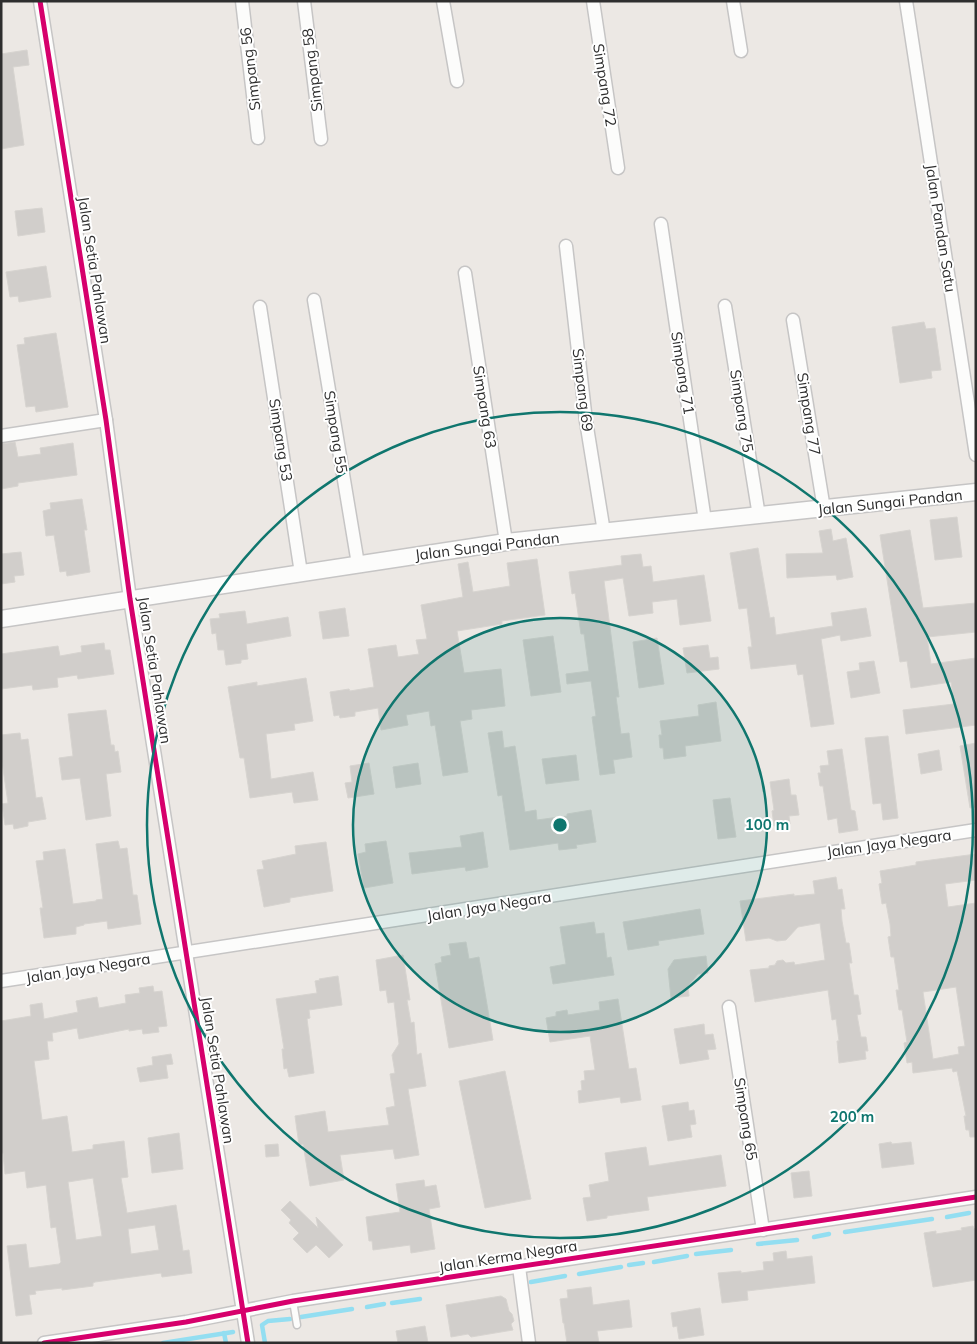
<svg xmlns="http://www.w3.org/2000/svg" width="977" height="1344" font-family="Mulish,sans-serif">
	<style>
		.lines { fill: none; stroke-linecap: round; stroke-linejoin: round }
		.stream { stroke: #93def1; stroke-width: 4.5 }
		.building { fill: #d1cecb; stroke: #d7d4d0; fill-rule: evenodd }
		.service-casing { stroke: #c6c5c5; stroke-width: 9 }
		.minor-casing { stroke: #c6c5c5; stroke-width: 15 }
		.tertiary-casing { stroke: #c6c5c5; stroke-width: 19 }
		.service { stroke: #fcfcfb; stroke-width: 6 }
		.minor { stroke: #fcfcfb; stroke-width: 12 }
		.tertiary { stroke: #fcfcfb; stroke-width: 16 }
		.cycleway-casing { stroke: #fff; stroke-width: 8 }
		.cycleway { stroke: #d6006c; stroke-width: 5 }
		.ring { fill: none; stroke: #0f766e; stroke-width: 2.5 }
		.labels { text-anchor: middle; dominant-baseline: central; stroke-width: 4; stroke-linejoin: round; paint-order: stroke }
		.street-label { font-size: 15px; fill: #2e2e2e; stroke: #fff }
		.centre { fill: #0f766e; stroke: #fff; stroke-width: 2.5 }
		.ring-label { font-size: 15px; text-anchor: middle; font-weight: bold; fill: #0f766e; stroke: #fff; stroke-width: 4; stroke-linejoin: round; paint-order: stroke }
	</style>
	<rect width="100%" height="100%" fill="#ece8e4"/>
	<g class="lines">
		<g class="stream">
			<path d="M947,1217l22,-4"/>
			<path d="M845,1232l87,-13"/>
			<path d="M814,1237l15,-3"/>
			<path d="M758,1244l39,-4"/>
			<path d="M696,1254l35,-4"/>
			<path d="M654,1262l33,-6"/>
			<path d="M629,1265l14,-2"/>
			<path d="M579,1274l42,-7"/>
			<path d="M531,1282l34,-6"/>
			<path d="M392,1303l28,-4"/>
			<path d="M367,1307l17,-3"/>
			<path d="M301,1317l51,-8"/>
			<path d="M224,1333l2,10"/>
			<path d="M163,1343l70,-11"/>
			<path d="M265,1343l-3,-18 6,-4 22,-2"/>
		</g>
	</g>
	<g class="building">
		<path d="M27,50l2,15 -16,2 11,78 -23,4v-95z"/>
		<path d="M42,208l3,24 -27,4 -3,-25z"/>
		<path d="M46,266l5,31 -32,5 -1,-6 -8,1 -4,-25z"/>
		<path d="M924,322l2,7 9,-1 6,42 -10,1 1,7 -32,5 -8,-56z"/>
		<path d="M56,333l12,74 -32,5 -1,-6 -9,1 -9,-62 8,-1 -1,-6z"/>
		<path d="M15,442l3,15 23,-3 -1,-6 33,-5 4,32 -59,8v3l-17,3v-45z"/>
		<path d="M82,499l5,31h-3l6,42 -23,4 -1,-5 -6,1 -6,-37 -8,1 -3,-25 8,-2 -1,-6z"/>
		<path d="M957,517l5,40 -27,3 -5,-40z"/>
		<path d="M831,529l2,12 13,-3 7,39 -16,3 -1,-5 -49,3 -1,-24 37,-1 -4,-22z"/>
		<path d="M910,530l13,78 53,-5v29l-49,5 4,27 45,-6v67l-70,9 -3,-24 51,-6 -3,-22 -40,6 -4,-27 -7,1 -20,-127z"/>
		<path d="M758,548l12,70 4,-1 2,18 57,-9 -2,-13 35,-5 5,28 -30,5 -1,-6 -19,4 13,85 -23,3 -8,-53 -5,1 -2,-11 -45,5 -3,-22h4l-5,-39 -8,1 -9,-56z"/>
		<path d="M21,552l3,23 -10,1 1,6 -14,2v-30z"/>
		<path d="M641,554l2,13 8,-1 2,16 51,-7 7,46 -31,4 -3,-26 -25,3 1,11 -24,3 -6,-38 -19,3 15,116h-3l5,37 8,-1 3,24 -19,3 2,13 -15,2 -8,-58 4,-1 -5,-35 -24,3 -1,-10 23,-3 -5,-37h-3l-6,-41 -3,1 -3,-22 53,-7 -1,-9z"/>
		<path d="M537,559l8,56 -43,6v3l-45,7 7,42 37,-4 4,37 -34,4 1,9 -12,2 8,51 -25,4 -8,-51 -4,1 -2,-15 -23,4 2,10 -27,5 -3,-22 -23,4v4l-15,2 -1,-3 -5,1 -4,-24 19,-3 1,2 24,-4 -6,-38 28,-4 2,12 21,-3 -3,-14 11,-1 -6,-34 42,-8 -5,-33 10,-2 5,30 37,-6 -3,-23z"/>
		<path d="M345,608l4,28 -26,3 -4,-27z"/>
		<path d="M245,611l2,13 41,-7 3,19 -45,8 2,15 -7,1v3l-15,2 -2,-15h-6l-2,-17 -4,1 -2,-15 10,-1 -1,-4z"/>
		<path d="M553,636l8,56 -30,4 -8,-56z"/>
		<path d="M657,638l7,46 -25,4 -6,-46z"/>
		<path d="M104,643l1,7h5l4,24 -36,5 -1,-4 -20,3 1,9 -25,3 -1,-5 -31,4v-35l57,-8 2,10 22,-4 -1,-6z"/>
		<path d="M708,645l2,13 8,-1 1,12 -32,4 -4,-25z"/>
		<path d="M874,661l6,32 -29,5 -4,-26 13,-2 -1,-7z"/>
		<path d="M306,678l7,43 -19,3 1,6 -29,4 5,45 42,-7 5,28 -24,3 -2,-11 -42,6 -6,-40h-4l-12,-71 29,-5v4z"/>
		<path d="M716,702l5,39 -36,5 1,10 -22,3 -1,-11h-3l-1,-13h3l-2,-14 39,-5 -1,-11z"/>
		<path d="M106,710l5,35h3l1,7 3,-1 3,21 -15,2 5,42 -25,4 -6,-42 -18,2 -3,-22 14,-2 -5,-42z"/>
		<path d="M502,731l2,17 11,-2 10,66 11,-2 1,10 30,-4v-2l24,-4 5,32 -20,3 1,3 -18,2 -1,-7 -48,7 -8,-55 -4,1 -10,-63z"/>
		<path d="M20,733l1,7 7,-1 8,59 6,-1 4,22 -18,3v4l-14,3 -1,-5 -8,1 -3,-21 6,-1 -7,-48v-20z"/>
		<path d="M888,736l10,82 -15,2 -2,-17 -8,1 -8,-66z"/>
		<path d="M976,743v64l-6,1 -10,-62z"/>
		<path d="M842,749l9,61 4,1 3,19 -19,3 -2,-15 -9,2 -5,-34h-3l-2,-13h3l-1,-7 9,-1 -2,-14z"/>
		<path d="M939,750l3,20 -21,4 -3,-20z"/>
		<path d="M576,755l3,25 -33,4 -4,-25z"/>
		<path d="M369,763l5,31 -26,4 -3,-15 7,-1 -2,-16z"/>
		<path d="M418,763l3,21 -25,4 -3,-21z"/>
		<path d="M789,779l2,16h5l3,20 -10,1 1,8 -16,2 -2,-15 2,-1 -4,-28z"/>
		<path d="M730,798l6,39 -18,2 -5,-39z"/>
		<path d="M483,832l5,35 -22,4 -1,-4 -53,7 -3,-21 53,-6 -2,-11z"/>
		<path d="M118,841l2,8 7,-1 6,47h4l4,29 -33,5 -1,-8 -23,3v1l-8,2v7l-32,4 -4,-30h3l-7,-47 8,-1 -1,-8 22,-3 8,55 23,-3v-1l7,-1 -7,-55z"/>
		<path d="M386,841l7,42 -29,5 -6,-34 8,-2 -1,-8z"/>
		<path d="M326,842l7,49 -43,7v4l-26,5 -7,-37 7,-1 -2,-8 34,-7 -1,-8z"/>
		<path d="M976,854v26l-31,4 3,23 28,-4v234h-6l-1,-7h-3l-2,-14h2l-9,-45 -4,1 -1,-4 -39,5 -1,-11 -5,1 -3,-20 3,-1 -5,-32h-3l-3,-20h3l-5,-33h-3l-3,-20 3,-1 -1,-12 -4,-21 -4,1 -3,-20 3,-1 -2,-12 36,-6v-3zM956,987l9,59 -7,1 1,7 -26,5 -10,-67z"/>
		<path d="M836,877l2,13 4,-1 3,20h-4l1,12 4,22h3l3,20h-3l5,32h4l3,19 -4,1 4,22h5l2,14h-3l1,8 -27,4 -2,-22h2l-3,-22 -4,1 -4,-30 -73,12 -5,-32 19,-2v-2l6,-1 2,-4 6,-1 3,3 8,-1 1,3 30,-5 -5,-37 -22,4 -12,13 -9,1 -8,-3 -23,3 -6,-40 54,-7v2l21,-2 -2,-13z"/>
		<path d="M700,909l4,25 -46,7 1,4 -31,5 -5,-28z"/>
		<path d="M594,922l2,12 8,-1 3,25 4,-1 3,18 -61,9 -3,-17 16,-3 -6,-37z"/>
		<path d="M466,942l3,17 10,-2 14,83 -44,8 -14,-84 7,-2 -1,-5 10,-2 -2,-11z"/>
		<path d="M403,955l7,45h-3l4,23 3,-1 3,33 4,-2 5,33 -18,3 11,66 -24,4 -2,-10 -53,6 4,25 -34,6 -7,-42 -4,1 -4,-29 30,-5 3,21 61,-7 -3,-17 9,-2 -5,-32 5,-1 -3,-18 7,-11 -5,-42 -6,1 -2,-13 -6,1 -4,-31z"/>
		<path d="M706,956l2,17 -10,1 -10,12 1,10 -18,2 -3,-29 6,-9z"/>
		<path d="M338,976l4,29 -33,5 1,8 -3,1 7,54 -25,4 -2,-9 -3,1 -2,-20h2l-8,-50 41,-6 -2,-12 5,-1 -1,-1z"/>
		<path d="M153,986l1,6 8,-1 5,35 -9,1 1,5 -16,2 -1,-5 -13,2v-2l-50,10 -2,-11 -25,5 1,8h-6l2,18 -15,2 8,59 25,-4 5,36 21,-3v-4l31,-4 4,36 -7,1 6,35 49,-8 7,46 6,-1 3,23 -30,4 -1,-4 -66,9 -2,1v3l-31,4v-2l-27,3 1,3 -7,1 3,19 -16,2 -9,-70 19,-2 3,24 30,-4 2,-2 -5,-35 -5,1 -5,-43 -19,3 -2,-17 -20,3 -2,-21h-2v-132l30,-5 -1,-11 12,-2 2,16 34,-7 -2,-11 21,-4 2,11 27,-5 -1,-8 15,-2 -1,-5zM93,1178l9,58 -26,4 -8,-58zM155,1225l4,25 -28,4 -3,-25z"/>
		<path d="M618,999l11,70 7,-1 5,32 -20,3 -1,-6 -41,6 -1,-12 4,-1 -1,-9 4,-1 -1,-9 11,-1 -5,-34 -40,6 -4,-24 10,-2v-4l11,-2 1,5 32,-5 -1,-8z"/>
		<path d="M704,1024l1,11 8,-1 3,15 -9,1 2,9 -29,5 -6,-35z"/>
		<path d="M171,1054l2,10 -7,1 2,13 -28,4 -3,-14 16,-3 -1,-8z"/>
		<path d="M505,1071l26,128 -46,9 -26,-127z"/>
		<path d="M688,1102l1,9 5,-1 2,14 -6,1 2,12 -24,4 -6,-35z"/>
		<path d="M179,1133l4,36 -31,4 -4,-35z"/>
		<path d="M891,1142l1,2 19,-2 3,22 -32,4 -3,-24z"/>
		<path d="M278,1144l1,12 -13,1 -1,-12z"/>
		<path d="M646,1147l3,19 72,-11 5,31 -79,11 2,13 -42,6v2l-20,3 -4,-23 8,-1 -2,-12 20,-4 -4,-28z"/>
		<path d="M809,1171l3,25 -18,2 -3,-25z"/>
		<path d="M424,1180l1,7 11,-2 4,22 -11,2 6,40 -24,4 -1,-8 -37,5 -1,-9h-3l-3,-24 34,-5 -4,-28z"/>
		<path d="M290,1201l28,27 -2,-11 27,28 -14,13 -13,-13 -9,8 -14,-14 6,-6 -10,-10 2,-3 -10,-10z"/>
		<path d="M973,1226l1,3 2,-1v52l-43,7 -9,-54 12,-2v3l26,-4 -1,-2z"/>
		<path d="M786,1251l1,8 25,-3 3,27 -68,8 1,9 -26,3 -4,-30 23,-2v2l23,-3 -1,-8 11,-1 -1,-8z"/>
		<path d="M591,1287l2,18 36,-5 3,27 -35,4 2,12h-32l-3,-20h-1l-3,-24 8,-1 -1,-8z"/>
		<path d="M501,1296l5,3 3,12 3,3 2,7 -3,3 2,6 -42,7 -3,-3 -17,3 -5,-32z"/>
		<path d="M700,1308l4,27 -25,4 -2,-13 -4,1 -2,-14z"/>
		<path d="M425,1326l3,17h-30l-2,-12z"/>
	</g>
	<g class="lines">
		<g class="service-casing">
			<path id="service" d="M293,1301l4,24"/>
		</g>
		<g class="minor-casing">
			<g id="minor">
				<path d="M40,1l66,419 24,179 118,744"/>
				<path d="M242,1l16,137"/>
				<path d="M304,1l17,138"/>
				<path d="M443,1l14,80"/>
				<path d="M593,1l25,167"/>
				<path d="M733,1l8,50"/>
				<path d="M906,1l70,454"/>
				<path d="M661,224l44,297"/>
				<path d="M566,246l20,175 18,111"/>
				<path d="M465,273l41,269"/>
				<path d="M314,300l44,264"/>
				<path d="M725,306l34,210"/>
				<path d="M260,307l41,266"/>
				<path d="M793,320l31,189"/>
				<path d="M1,436l105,-16"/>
				<path d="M1,981l975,-151"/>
				<path d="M729,1007l34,223"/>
				<path d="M519,1267l10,76"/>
				<path d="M44,1343l142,-21 107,-21 683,-104"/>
			</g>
		</g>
		<g class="tertiary-casing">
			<path id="tertiary" d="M1,619l505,-77 470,-50"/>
		</g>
		<use href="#service" class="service"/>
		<use href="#minor" class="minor"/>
		<use href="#tertiary" class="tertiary"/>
		<g class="cycleway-casing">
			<g id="cycleway">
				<path d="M40,1l66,419 24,179 118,744"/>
				<path d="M44,1343l142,-21 107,-21 683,-104"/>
			</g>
		</g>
		<use href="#cycleway" class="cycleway"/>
	</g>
	<circle cx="560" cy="825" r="207" fill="#0f766e" fill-opacity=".12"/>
	<g class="ring">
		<circle cx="560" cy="825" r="207"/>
		<circle cx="560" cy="825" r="413"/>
	</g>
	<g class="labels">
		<g class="street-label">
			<text transform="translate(250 69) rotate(-97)">Simpang 56</text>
			<text transform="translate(312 70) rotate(-97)">Simpang 58</text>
			<text transform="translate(605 85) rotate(81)">Simpang 72</text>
			<text transform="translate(941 228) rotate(81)">Jalan Pandan Satu</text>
			<text transform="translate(95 270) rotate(81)">Jalan Setia Pahlawan</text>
			<text transform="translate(683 373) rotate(81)">Simpang 71</text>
			<text transform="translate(583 390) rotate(83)">Simpang 69</text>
			<text transform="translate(485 407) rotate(81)">Simpang 63</text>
			<text transform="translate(742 411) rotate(81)">Simpang 75</text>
			<text transform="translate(809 414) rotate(81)">Simpang 77</text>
			<text transform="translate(336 432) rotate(81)">Simpang 55</text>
			<text transform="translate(281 440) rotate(81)">Simpang 53</text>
			<text transform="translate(890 502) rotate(-6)">Jalan Sungai Pandan</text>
			<text transform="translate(487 546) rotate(-7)">Jalan Sungai Pandan</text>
			<text transform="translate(155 670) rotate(81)">Jalan Setia Pahlawan</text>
			<text transform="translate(889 843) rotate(-8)">Jalan Jaya Negara</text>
			<text transform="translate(489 906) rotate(-9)">Jalan Jaya Negara</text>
			<text transform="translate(88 968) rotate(-9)">Jalan Jaya Negara</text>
			<text transform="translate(218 1070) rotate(81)">Jalan Setia Pahlawan</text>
			<text transform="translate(746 1119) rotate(81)">Simpang 65</text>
			<text transform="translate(508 1256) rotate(-9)">Jalan Kerma Negara</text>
		</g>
	</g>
	<circle cx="560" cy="825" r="8" class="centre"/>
	<g class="ring-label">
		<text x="767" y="830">100 m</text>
		<text x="852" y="1122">200 m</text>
	</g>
	<rect width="977" height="1344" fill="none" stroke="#2e2e2e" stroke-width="5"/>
</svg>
